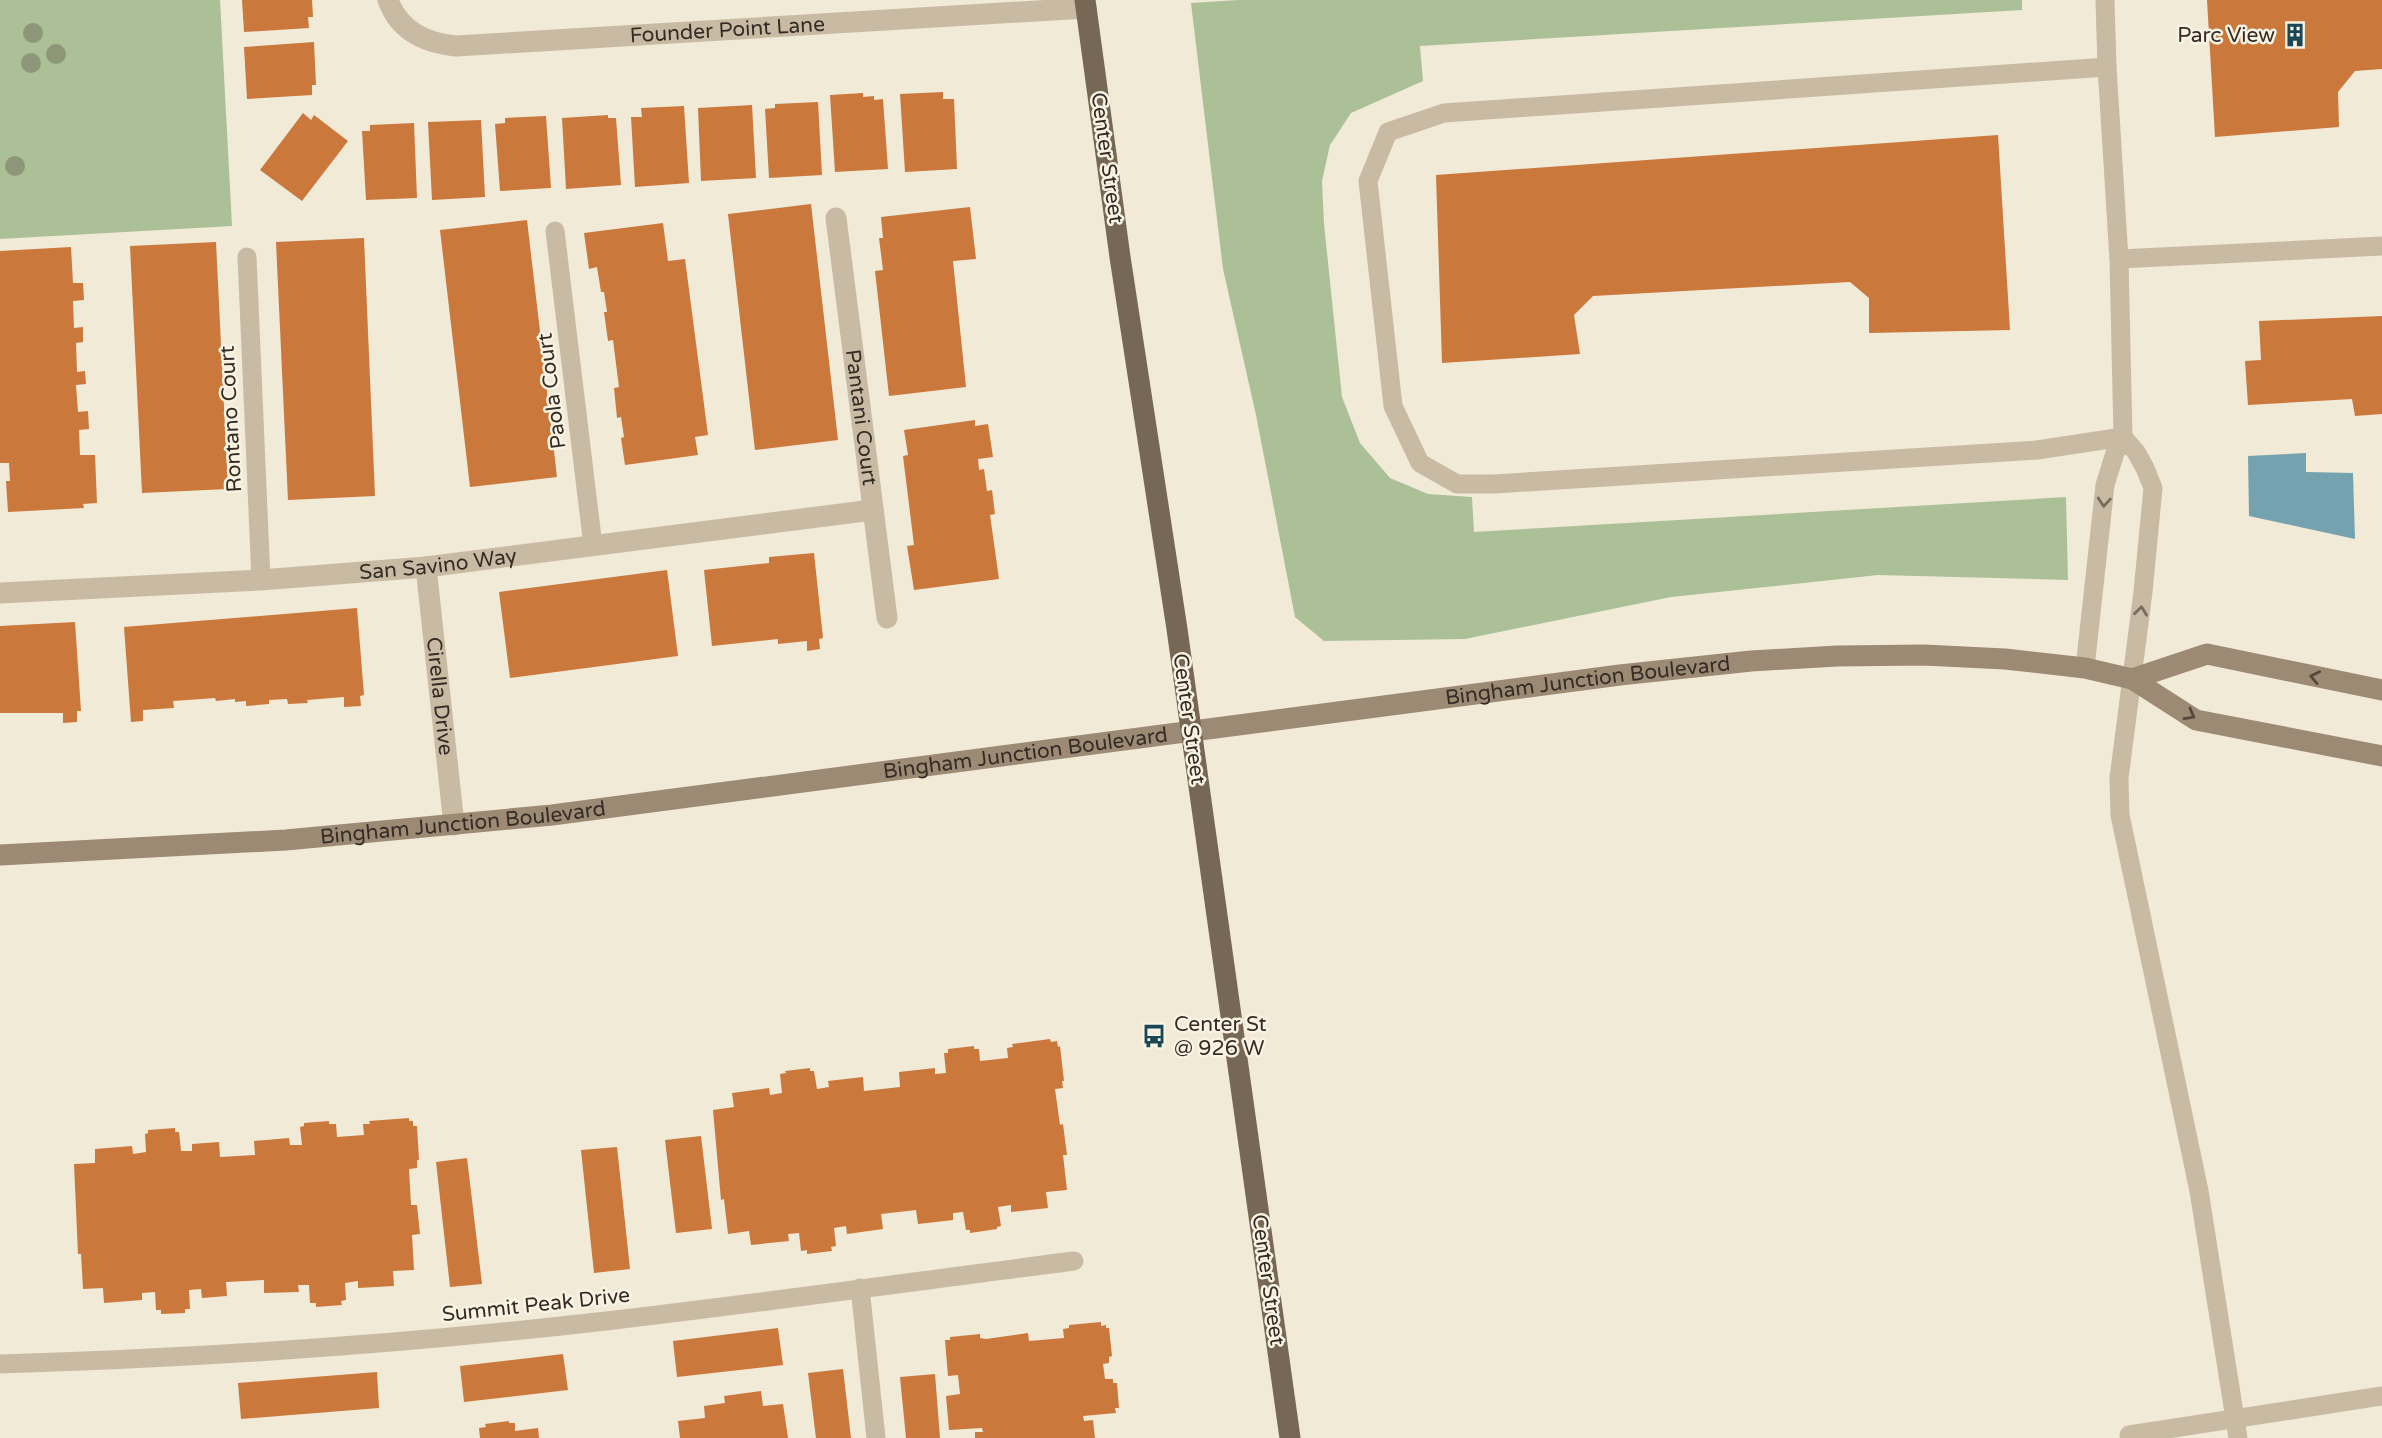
<svg xmlns="http://www.w3.org/2000/svg" width="2382" height="1438" font-family="'Varela Round',sans-serif">
	<style>
		.green { fill: #abc097 }
		.water { fill: #75a2af }
		.building { fill: #ca783c }
		.lines { fill: none; stroke-linecap: round; stroke-linejoin: round }
		.lane { stroke: #c9bba3; stroke-width: 19 }
		.street { stroke: #c9bba3; stroke-width: 21 }
		.secondary { stroke: #9d8a74; stroke-width: 21 }
		.primary { stroke: #776755; stroke-width: 21 }
		.tree { fill: #8d9777 }
		.oneway { stroke: #776c5e }
		.oneway2 { stroke: #54483d }
		.labels { text-anchor: middle; dominant-baseline: central; stroke-width: 5; stroke-linejoin: round; paint-order: stroke }
		.street-label { font-size: 21px; fill: #342c25; stroke: #f9f3e3 }
		.poi-label { font-size: 21px; fill: #342c25; stroke: #f9f3e3; text-anchor: end }
	</style>
	<rect width="100%" height="100%" fill="#f1ead7"/>
	<g class="green">
		<path d="M0,0h220l12,226 -232,13z"/>
		<path d="M1238,0h784v10l-602,36 3,35 -72,32 -21,32 -8,36 2,43 18,173 18,46 30,35 38,16 44,3 2,35 592,-35 2,83 -190,-5 -207,22 -206,42 -141,2 -29,-24 -39,-202 -33,-146 -32,-266z"/>
	</g>
	<path class="water" d="M2306,453v19l47,1 2,66 -106,-23 -1,-60z"/>
	<g class="building">
		<path d="M242,0h70l1,17h-5l1,11 -65,4z"/>
		<path d="M2207,0h175v69l-27,2 -17,21 1,35 -124,10z"/>
		<path d="M314,42l2,43h-4v10l-65,4 -3,-52z"/>
		<path d="M943,92v7h11l3,70 -52,3 -5,-78z"/>
		<path d="M863,93v4l11,-1v4l9,-1 5,70 -53,3 -5,-77z"/>
		<path d="M818,102l4,73 -53,3 -4,-69 10,-1v-4z"/>
		<path d="M752,105l4,73 -55,3 -3,-73z"/>
		<path d="M684,106l5,77 -54,4 -4,-70h11l-1,-9z"/>
		<path d="M303,113l8,7 3,-5 34,26 -46,60 -42,-31z"/>
		<path d="M608,115v3h8l5,67 -55,4 -4,-71z"/>
		<path d="M546,116l5,72 -51,3 -5,-67 10,-1v-5z"/>
		<path d="M481,120l4,77 -53,3 -4,-78z"/>
		<path d="M414,123l3,75 -51,2 -4,-69h8v-6z"/>
		<path d="M1998,135l12,195 -141,3v-35l-19,-16 -257,14 -19,19 6,39 -138,9 -6,-188z"/>
		<path d="M811,204l27,236 -83,10 -27,-236z"/>
		<path d="M970,207l6,52 -23,2 13,126 -77,9 -14,-125 8,-1 -4,-32h4l-2,-21z"/>
		<path d="M527,220l30,257 -87,10 -30,-257z"/>
		<path d="M663,223l5,38 17,-2 23,176 -13,2 3,18 -73,10 -4,-27 3,-1 -3,-20 -4,1 -3,-30 5,-1 -6,-47 -5,1 -4,-29h3l-3,-20h-3l-4,-25 -8,2 -5,-36z"/>
		<path d="M364,238l11,258 -87,4 -12,-258z"/>
		<path d="M216,242l12,247 -86,4 -12,-247z"/>
		<path d="M71,247l2,36h10l1,17 -11,1 1,27 9,-1v15l-7,1 1,29 8,-1 1,13 -10,1 2,27 10,-1 1,18 -10,1 1,25h15l2,48 -14,1 1,4 -76,4 -2,-31h4l-1,-18h-9v-212z"/>
		<path d="M2382,316v98l-27,2 -3,-17 -104,6 -3,-44 16,-1 -2,-39z"/>
		<path d="M975,420v6l13,-2 5,33 -15,2 1,11 5,-1 3,22 5,-1 3,24 -5,1 9,64 -85,11 -7,-44 7,-1 -11,-89 5,-1 -4,-25z"/>
		<path d="M814,553l9,85 -4,1 1,10 -13,2v-10l-29,3v-5l-66,7 -8,-76 65,-7v-6z"/>
		<path d="M667,570l11,86 -168,22 -11,-86z"/>
		<path d="M357,608l7,87 -4,1 1,10 -17,1v-10l-37,3 1,3 -20,1 -1,-5 -18,1v4l-23,2v-5l-11,1v-3l-19,2 -1,-3 -42,3 1,7 -31,2v11l-12,1 -7,-95z"/>
		<path d="M75,622l6,89h-4v11l-14,1v-10h-63v-87z"/>
		<path d="M1050,1039l1,3 6,-1 1,6 2,-1 4,35h-2l1,7 -8,1 5,36 3,-1 4,31h-4l4,35 -21,2 2,16 -37,4v-7l-13,2 3,19 -4,1v2l-27,4v-3h-4l-3,-18 -10,1v7l-35,4 -2,-14 -35,4 2,15 -36,5 -1,-8 -12,2 2,18 -5,1 1,4 -25,3v-4l-6,1 -2,-18 -11,1 1,7 -38,4 -2,-14 -21,3 -4,-35 -3,1 -8,-90 21,-3 -2,-14 37,-5 1,7 12,-2 -2,-19 6,-1 -1,-2 25,-3v3h4l3,18 12,-2 -1,-6 35,-4 1,14 36,-4 -1,-15 36,-4v6l11,-1 -2,-20h4v-4l26,-3v3h5l1,12 28,-3 -1,-10 6,-1 -1,-3z"/>
		<path d="M409,1118v3h4v5h4l2,34h-2v8l-8,1 2,36h6l3,29 -8,1 2,35 -21,1 1,15 -36,2v-7l-13,2 1,17 -5,1 1,4 -26,2v-4h-6l-1,-18h-11l1,7 -35,1v-13l-38,2 1,14 -25,2 -1,-9 -12,1 1,19h-5v4l-24,1v-4h-5l-1,-18 -13,1v7l-38,3 -1,-15 -20,1 -2,-35h-3l-4,-90 21,-1v-14l37,-3 1,8 13,-2 -1,-18 3,-1v-3l27,-2v4h4l2,19h11v-7l27,-2 1,15 35,-2 -1,-14 35,-3 1,7h12l-2,-18 4,-1v-3l25,-2v3h7l1,13 27,-2 -1,-11h7l-1,-3z"/>
		<path d="M701,1136l11,93 -36,4 -11,-93z"/>
		<path d="M617,1147l13,122 -36,4 -13,-123z"/>
		<path d="M467,1158l15,126 -32,3 -14,-125z"/>
		<path d="M1101,1322v4l5,-1v3h3l3,28 -3,1v6l-6,1 2,15h8v4h4l2,25h-4l1,5 -33,3 1,5 9,-1 2,18h-120v-6h8l-1,-4 -33,2 -3,-34 14,-2 -2,-19 -10,1 -3,-36h5v-3l30,-3v4l6,1 42,-6 1,8 35,-3 -1,-9 6,-1v-3z"/>
		<path d="M778,1328l5,37 -106,12 -4,-36z"/>
		<path d="M563,1354l5,36 -104,12 -4,-36z"/>
		<path d="M843,1369l8,69h-35l-8,-65z"/>
		<path d="M377,1372l2,36 -138,11 -3,-36z"/>
		<path d="M935,1374l5,64h-34l-6,-61z"/>
		<path d="M761,1391l2,15 20,-2 5,34h-108l-2,-17 27,-3 -1,-12 21,-3 -1,-7z"/>
		<path d="M509,1421v2h6v8l23,-3 1,10h-59l-1,-10 7,-1 -1,-3z"/>
	</g>
	<g class="lines">
		<g class="lane">
			<path d="M2105,0l2,67 -663,46 -56,19 -20,49 25,225 27,57 37,21h37l543,-34 86,-13"/>
			<path d="M555,231l38,315"/>
			<path d="M247,257l14,323"/>
			<path d="M2119,259l263,-13"/>
			<path d="M2123,437l13,15 9,16 8,20 -10,104 -24,186 1,37 79,376 39,247"/>
			<path d="M2085,668l20,-183 10,-32 8,-16 -4,-178 -12,-192"/>
			<path d="M860,1288l16,150"/>
			<path d="M0,1364c202,-6 405,-20 606,-43 156,-18 312,-40 468,-60"/>
			<path d="M2129,1435l253,-39"/>
		</g>
		<g class="street">
			<path id="s1" d="M388,0c11,31 37,43 68,46l630,-38"/>
			<path id="s2" d="M836,218l51,400"/>
			<path id="s3" d="M426,567l28,258"/>
			<path id="s4" d="M0,593l261,-13 165,-13 446,-57"/>
		</g>
		<g class="secondary">
			<path d="M2132,679l75,-25 175,36"/>
			<path id="s5" d="M0,855l286,-15 266,-25 1068,-140 131,-14 86,-5 87,-1 81,4 80,9 47,11 64,41 186,36"/>
		</g>
		<path class="primary" d="M1085,0l35,257 57,372 113,809"/>
	</g>
	<g class="tree">
		<circle cx="33" cy="33" r="10"/>
		<circle cx="56" cy="54" r="10"/>
		<circle cx="31" cy="63" r="10"/>
		<circle cx="15" cy="166" r="10"/>
	</g>
	<defs><path id="oneway-chevron" d="M-2-3.5L2.5 0L-2 3.5" fill="none" stroke-width="1.6" stroke-linecap="round" stroke-linejoin="round" transform="scale(1.75)"/></defs>
	<g class="oneway">
		<use href="#oneway-chevron" transform="translate(2104 502) rotate(95)"/>
		<use href="#oneway-chevron" transform="translate(2141 611) rotate(-83)"/>
	</g>
	<g class="oneway2">
		<use href="#oneway-chevron" transform="translate(2315 677) rotate(-168)"/>
		<use href="#oneway-chevron" transform="translate(2190 715) rotate(29)"/>
	</g>
	<defs>
		<g id="building-bare" transform="scale(1.89)"><path d="M-4-6H4V6H1V3H-1V6H-4ZM-2.5-4.3h1.7v1.8h-1.7ZM.8-4.3h1.7v1.8H.8ZM-2.5-1h1.7V.8h-1.7ZM.8-1h1.7V.8H.8Z" fill="#1a4756" stroke="#f9f3e3" stroke-width="2.5" paint-order="stroke"/></g>
		<g id="bus-bare" transform="scale(1.89)"><path d="M-5-6H5V4H4V6H2V4H-2V6H-4V4H-5ZM-3.5-4V0h7V-4ZM-3.5 1.2v1.5H-2V1.2ZM2 1.2v1.5H3.5V1.2Z" fill="#1a4756" stroke="#f9f3e3" stroke-width="2.5" paint-order="stroke"/></g>
	</defs>
	<g fill-rule="evenodd">
		<use href="#building-bare" x="2295" y="35"/>
		<use href="#bus-bare" x="1154" y="1036"/>
	</g>
	<g class="labels">
		<g class="street-label">
			<text stroke="none"><textPath href="#s1" startOffset="359">Founder Point Lane</textPath></text>
			<text transform="translate(1107 158) rotate(82)">Center Street</text>
			<text transform="translate(552 391) rotate(-97)">Paola Court</text>
			<text stroke="none"><textPath href="#s2" startOffset="201">Pantani Court</textPath></text>
			<text transform="translate(231 419) rotate(-93)">Rontano Court</text>
			<text stroke="none"><textPath href="#s4" startOffset="439">San Savino Way</textPath></text>
			<text stroke="none"><textPath href="#s5" startOffset="1598">Bingham Junction Boulevard</textPath></text>
			<text stroke="none"><textPath href="#s3" startOffset="130">Cirella Drive</textPath></text>
			<text transform="translate(1189 719) rotate(82)">Center Street</text>
			<text stroke="none"><textPath href="#s5" startOffset="1031">Bingham Junction Boulevard</textPath></text>
			<text stroke="none"><textPath href="#s5" startOffset="464">Bingham Junction Boulevard</textPath></text>
			<text transform="translate(1268 1280) rotate(82)">Center Street</text>
			<text transform="translate(536 1305) rotate(-6)">Summit Peak Drive</text>
		</g>
		<g class="poi-label">
			<text x="2275" y="35">Parc View</text>
			<text x="1174" y="1024" text-anchor="start">Center St<tspan x="1174" dy="24">@ 926 W</tspan></text>
		</g>
	</g>
</svg>
